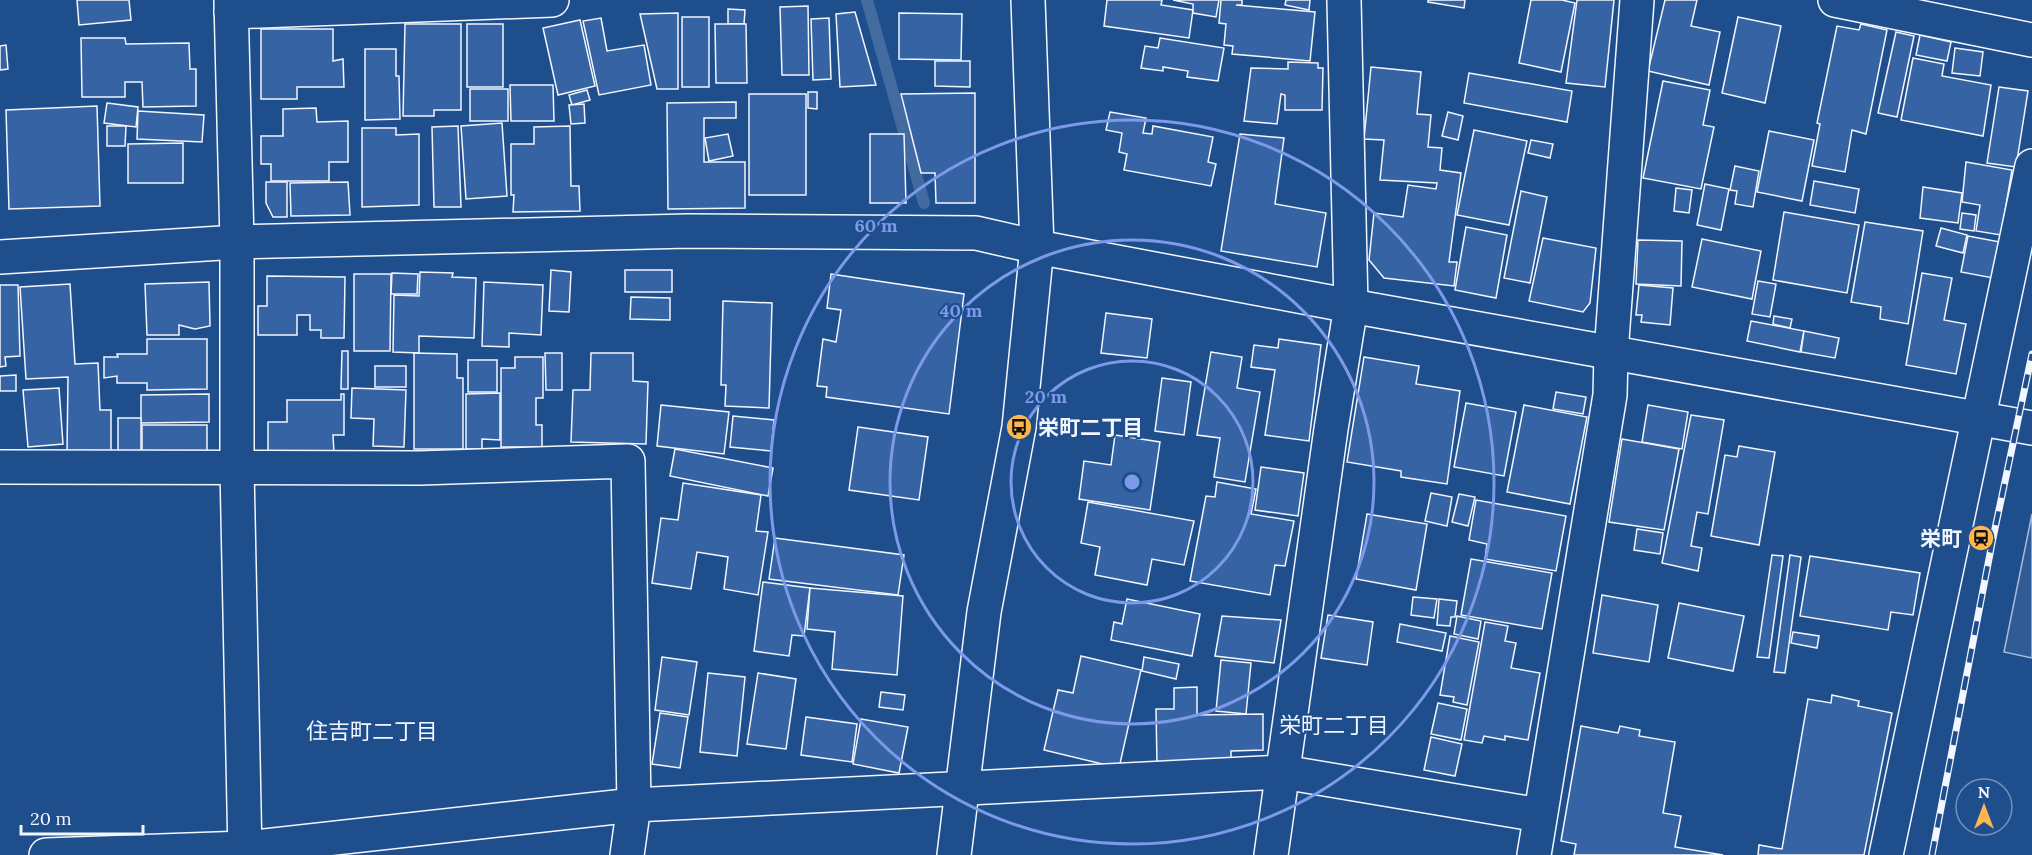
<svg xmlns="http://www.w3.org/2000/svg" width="2032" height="855" font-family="Lora,'Noto Sans JP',serif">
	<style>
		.built { fill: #305b95; stroke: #a8bbd7; stroke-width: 1.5 }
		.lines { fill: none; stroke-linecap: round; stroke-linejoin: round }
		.stream { stroke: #446ba0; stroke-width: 12 }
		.building { fill: #3563a3; stroke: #f2f6ff; stroke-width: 1.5 }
		.minor-casing { stroke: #f2f6ff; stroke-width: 36 }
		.minor { stroke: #1f4e8c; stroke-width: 33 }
		.rail-casing { stroke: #f2f6ff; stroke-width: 7 }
		.rail { stroke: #1f4e8c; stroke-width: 4.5; stroke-dasharray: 14; stroke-linecap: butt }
		.ring { fill: none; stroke: #7d9aea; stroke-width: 3 }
		.labels { text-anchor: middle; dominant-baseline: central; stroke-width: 4.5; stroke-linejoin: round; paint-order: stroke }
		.poi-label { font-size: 21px; font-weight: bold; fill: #f2f6ff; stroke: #1f4e8c; text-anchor: start }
		.neighbourhood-label { font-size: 22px; fill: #f2f6ff; stroke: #1f4e8c }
		.centre { fill: #7d9aea; stroke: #1f4e8c; stroke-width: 3 }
		.ring-label { font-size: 18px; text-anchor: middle; font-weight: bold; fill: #7d9aea; stroke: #1f4e8c; stroke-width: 4.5; stroke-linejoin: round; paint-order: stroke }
	</style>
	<rect width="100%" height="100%" fill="#1f4e8c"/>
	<path class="built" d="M2032,514v144l-28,-6z"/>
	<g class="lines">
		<path class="stream" d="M867,0l57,203"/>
	</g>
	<g class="building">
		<path d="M77,0h52l2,20 -52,5z"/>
		<path d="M1107,0h55l-1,5 32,5 -4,28 -85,-12z"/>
		<path d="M1173,0h46l-3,17 -23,-4v-9z"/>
		<path d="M1221,0h21v5h-6l79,7 -5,49 -78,-7 1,-8 -9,-1 2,-21 -7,-1z"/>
		<path d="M1286,0h24l-1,10 -24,-5z"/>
		<path d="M1428,0h37l-1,8 -36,-6z"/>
		<path d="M1531,0h31l13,3 -14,69 -42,-9z"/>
		<path d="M1577,0h37l-9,87 -39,-4z"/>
		<path d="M1665,0h32l-6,26 29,6 -11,53 -61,-14z"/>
		<path d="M808,6l1,69h-27l-2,-68z"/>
		<path d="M728,9l17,1 -1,14h-16z"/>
		<path d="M855,12l21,73 -36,2 -4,-73z"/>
		<path d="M678,13v76h-21l-17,-75z"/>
		<path d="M899,13l63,1 -1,46 -62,-1z"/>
		<rect x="682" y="17" width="27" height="70"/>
		<path d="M1738,17l43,9 -16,77 -43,-10z"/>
		<path d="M601,18l6,33 37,-6 7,40 -52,10 -16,-74z"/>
		<path d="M829,18l2,61 -18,1 -2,-61z"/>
		<path d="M580,20l15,66 -37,9 -15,-67z"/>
		<path d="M405,24h56v86h-27v6h-31z"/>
		<rect x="467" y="24" width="36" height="63"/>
		<path d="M715,24h31l1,59h-31z"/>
		<path d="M1861,24l26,6 -21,104 -14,-4 -7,42 -33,-6 8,-42 -3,-1 20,-97 22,4z"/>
		<path d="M261,29h72v32l10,-2 1,28h-47v12h-36z"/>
		<path d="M1896,32l18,4 -17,81 -19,-4z"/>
		<path d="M1920,35l31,7 -4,19 -31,-6z"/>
		<path d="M81,38h44l1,6 63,-1 1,26h6v37l-53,1 -1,-25h-17v15h-43z"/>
		<path d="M1160,38l64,10 -6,33 -31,-4 1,-6 -25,-4v4l-22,-3 4,-22 13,2z"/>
		<path d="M6,45l2,24 -8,1v-24z"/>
		<path d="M1955,48l28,4 -3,24 -28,-3z"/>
		<path d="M365,49h31v27h3l1,43 -35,1z"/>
		<path d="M1913,58l31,6 -2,12 49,9 -8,51 -82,-16z"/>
		<path d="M935,61h35v26l-35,-1z"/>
		<path d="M1288,62l30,1v5h5l-1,42h-37v-15l-4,-1 -4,30 -33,-3 7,-53 37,1z"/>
		<path d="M1371,67l50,5 -4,42 14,1 -3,32 14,1 -2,22 21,3 -12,89h8l-3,24 -70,-8 -15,-18 5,-47 29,4 5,-32 28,4 1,-6 -57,-3 4,-40 -20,-1z"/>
		<path d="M1469,73l103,18 -5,31 -103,-19z"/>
		<path d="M1663,81l47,9 -7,35 11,2 -13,62 -58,-11z"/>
		<path d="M510,85h43l1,36h-43z"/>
		<path d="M1999,87l29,4 -12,76 -29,-4z"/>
		<rect x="470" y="89" width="38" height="32"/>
		<path d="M587,90l3,10 -18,5 -3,-10z"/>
		<path d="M808,92h9v17l-9,-1z"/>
		<path d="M975,93v110h-39l-1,-30h-14l-20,-79z"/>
		<rect x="749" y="94" width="57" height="101"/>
		<path d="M736,102v16h-32v44h41v46l-77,1 -1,-106z"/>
		<path d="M107,103l31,4 -2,20 -32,-4z"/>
		<path d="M584,104l1,19 -14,1 -2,-19z"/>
		<path d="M97,106l3,100 -91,3 -3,-99z"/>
		<path d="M316,108l1,14 31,-1v41h-19v19h-58v-17h-10v-28h22v-27z"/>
		<path d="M138,111l66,4 -2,27 -65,-3z"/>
		<path d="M1110,112l36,6 -3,15 9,1 1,-8 60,11 -5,25 8,2 -5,22 -87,-16 3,-16 -8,-2 3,-19 -16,-3z"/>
		<path d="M1448,112l15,4 -5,24 -16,-4z"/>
		<path d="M502,123l5,73 -41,3 -5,-73z"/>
		<path d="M107,126h19l-1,20h-18z"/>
		<path d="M458,126l3,81h-27l-2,-80z"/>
		<path d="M570,126l1,60h8l1,25 -67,1 1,-17h-3v-51h23v-17z"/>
		<path d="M362,128h34v7l23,-1v71l-57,2z"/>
		<path d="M1474,130l53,11 -18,84 -52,-10z"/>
		<path d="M1769,131l45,9 -12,61 -45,-9z"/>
		<path d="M728,134l5,22 -24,5 -4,-23z"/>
		<path d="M870,134h34l2,69h-36z"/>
		<path d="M1240,134l44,4 -9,66 51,9 -9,54 -96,-16z"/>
		<path d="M1531,140l22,4 -3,14 -22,-5z"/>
		<path d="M183,143v40h-55v-39z"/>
		<path d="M1966,162l46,8 -11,65 -25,-4 4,-26 -18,-3z"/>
		<path d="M1735,166l24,5 -6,36 -18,-3 2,-13 -7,-1z"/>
		<path d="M1814,181l45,8 -4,24 -45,-8z"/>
		<path d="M266,182h21v35h-14l-7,-14z"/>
		<path d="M348,182l2,33 -59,1 -1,-33z"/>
		<path d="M1705,184l24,5 -8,41 -24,-5z"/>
		<path d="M1923,187l39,6 -4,30 -38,-5z"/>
		<path d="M1676,188l16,2 -3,23 -15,-2z"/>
		<path d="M1521,191l26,6 -17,86 -26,-5z"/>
		<path d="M1784,212l75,13 -12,68 -74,-13z"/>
		<path d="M1962,213l14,2 -2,16 -14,-2z"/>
		<path d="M1865,222l58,9 -15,93 -28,-5 1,-12 -30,-5z"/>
		<path d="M1466,227l41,8 -11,63 -41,-8z"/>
		<path d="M1941,228l26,7 -4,18 -27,-7z"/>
		<path d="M1968,236l32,6 -7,36 -32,-6z"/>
		<path d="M1543,238l53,10 -6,55 -7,9 -54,-11z"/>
		<path d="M1702,239l59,12 -9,48 -60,-12z"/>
		<path d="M1638,240l44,1 -1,45 -45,-2z"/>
		<path d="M551,270l20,2 -2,40 -20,-1z"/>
		<rect x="625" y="270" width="47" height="22"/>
		<path d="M420,272l33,1 -1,4 24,1 -2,60 -55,-2v17l-26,-1 1,-57 25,1z"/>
		<path d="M392,273l26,1 -1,20h-26z"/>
		<path d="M1922,273l30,5 -8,42 22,4 -10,50 -50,-9z"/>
		<path d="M354,274h37l-1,77h-36z"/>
		<path d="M831,274l133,20 -15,120 -123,-17 1,-10 -10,-1 6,-47 13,3 5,-32 -14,-2z"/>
		<path d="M267,276l78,1 -1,61h-23v-8h-11v-15h-13v20h-39v-29h9z"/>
		<path d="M1758,281l18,3 -6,33 -18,-3z"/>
		<path d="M209,282l1,44 -15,3 -16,-4v10h-32l-2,-51z"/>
		<path d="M484,282l59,3 -2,50 -32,-2v14l-27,-1z"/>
		<path d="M70,284l5,80 23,-1 2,47h11v43h-44l1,-76 -42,2 -6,-92z"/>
		<path d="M0,285h18l2,71 -15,1 1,9 -6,1z"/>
		<path d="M1639,285l34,3 -3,37 -29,-3 1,-7h-6z"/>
		<path d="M631,297l39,1v22l-40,-1z"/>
		<path d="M723,301l49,2 -3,105 -44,-2 1,-21h-5z"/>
		<path d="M1106,313l46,6 -5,39 -46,-5z"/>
		<path d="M1774,316l18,3 -2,9 -17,-4z"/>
		<path d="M1751,321l53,10 -4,21 -53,-11z"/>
		<path d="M1804,331l35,7 -4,20 -34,-6z"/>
		<path d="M147,339h60v50l-60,1v-7h-30v-7l-13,2v-21h14l-1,-3h30z"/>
		<path d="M1279,339l42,6 -12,96 -44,-6 10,-65 -24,-3 3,-22 24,3z"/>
		<path d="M342,351h6v38h-7z"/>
		<path d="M1211,352l31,5 -5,31 23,4 -15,90 -31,-5 6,-39 -23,-3z"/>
		<path d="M414,353l43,1v24h6v71h-49z"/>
		<path d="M545,353h17v37h-16z"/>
		<path d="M591,353h42v28l15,1 -2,62 -75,-2 2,-52h17z"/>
		<path d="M515,357h28v41h-7v27h6v22h-41v-79h14z"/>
		<path d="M1364,357l55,9 -3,18 44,7 -13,93 -46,-7v-6l-54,-9z"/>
		<rect x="468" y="360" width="29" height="32"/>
		<rect x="375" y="366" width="31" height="21"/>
		<path d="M16,375v16h-16v-15z"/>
		<path d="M1162,378l29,4 -7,53 -29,-4z"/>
		<path d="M59,388l4,56 -35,3 -5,-57z"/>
		<path d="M352,388l54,2 -2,57 -31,-1 1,-27 -23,-1z"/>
		<path d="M1556,392l30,5 -3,17 -30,-5z"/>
		<path d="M500,393v47l-18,-1v10h-16v-55z"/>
		<path d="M209,394v28l-68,1v-28z"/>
		<path d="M341,394h3v41h-11l1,18 -66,2v-33h19v-22h54z"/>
		<path d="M1466,403l50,9 -12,64 -50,-9z"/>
		<path d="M661,405l68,7 -5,42 -67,-8z"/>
		<path d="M1524,405l63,12 -17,87 -63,-12z"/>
		<path d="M1648,405l40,7 -6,37 -40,-7z"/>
		<path d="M1691,415l33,5 -16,94 -11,-2 -6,34 11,2 -4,23 -36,-8z"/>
		<path d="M733,416l41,4 -3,31 -41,-4z"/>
		<rect x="118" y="418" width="23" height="33"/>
		<path d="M142,425h65v27l-65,1z"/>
		<path d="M858,427l70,10 -9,63 -70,-10z"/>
		<path d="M1115,435l45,7 -10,68 -71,-11 5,-38 27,4z"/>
		<path d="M1622,439l57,10 -15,81 -55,-8z"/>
		<path d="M1739,446l36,6 -16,93 -48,-9 14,-81 12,2z"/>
		<path d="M675,449l98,19 -5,28 -98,-20z"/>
		<path d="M1261,467l43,6 -6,43 -43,-6z"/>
		<path d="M1217,482l39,7 -5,25 43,7 -9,45 -10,-1 -5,30 -80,-14 16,-85 9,1z"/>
		<path d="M683,483l78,12 -5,36 12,1 -10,63 -34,-6 4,-32 -31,-5 -6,37 -39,-6 9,-65 17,2z"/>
		<path d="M1431,493l21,4 -5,29 -22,-5z"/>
		<path d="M1459,494l16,3 -7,29 -16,-4z"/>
		<path d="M1476,500l90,16 -10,55 -71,-12 2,-15 -18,-4z"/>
		<path d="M1088,502l106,19 -10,44 -32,-6 -5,26 -52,-10 5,-28 -19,-4z"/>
		<path d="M1367,514l60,10 -11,66 -60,-11z"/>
		<path d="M1637,529l26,4 -3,21 -26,-4z"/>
		<path d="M775,538l129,17 -6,40 -129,-16z"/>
		<path d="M1772,555l11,1 -14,102 -12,-1z"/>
		<path d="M1790,555l11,2 -16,116 -11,-1z"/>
		<path d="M1810,556l110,17 -7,42 -22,-3 -3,18 -88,-14z"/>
		<path d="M1471,559l81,14 -10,56 -81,-14z"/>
		<path d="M763,582l47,6 -6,48 -12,-1 -3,21 -35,-5z"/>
		<path d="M810,588l93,8 -6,79 -65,-6 3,-37 -28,-3z"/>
		<path d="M1602,595l56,10 -9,57 -56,-9z"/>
		<path d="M1413,597l24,2 -3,19 -23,-3z"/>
		<path d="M1127,599l73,15 -8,42 -81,-16 3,-18 8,2z"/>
		<path d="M1439,599l18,2 -2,16h-4l-1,9 -13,-1z"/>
		<path d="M1679,603l65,13 -11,55 -65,-13z"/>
		<path d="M1328,615l45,7 -6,43 -46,-7z"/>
		<path d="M1222,616l59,4 -7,43 -59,-7z"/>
		<path d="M1457,616l24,5 -3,18 -24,-5z"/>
		<path d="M1485,622l23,4 -3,15 11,2 -5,25 29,5 -12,67 -23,-4v4l-21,-4 -2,7 -18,-3z"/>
		<path d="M1400,624l46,9 -4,18 -45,-9z"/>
		<path d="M1793,632l26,4 -2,12 -26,-5z"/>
		<path d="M1450,636l29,6 -12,63 -14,-3 1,-5 -14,-2z"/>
		<path d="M1081,656l60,14 -22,98 -75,-18 14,-60 15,3z"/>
		<path d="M662,657l35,5 -8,53 -34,-5z"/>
		<path d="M1144,657l35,7 -3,15 -34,-8z"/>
		<path d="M1221,660l30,3 -5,51 -30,-3z"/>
		<path d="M708,673l37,4 -8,79 -37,-4z"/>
		<path d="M758,673l38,6 -10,70 -39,-5z"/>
		<path d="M1197,687v28l66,-1v36l-32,1v11l-74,2 -1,-55h18v-21z"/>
		<path d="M881,692l24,3 -2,15 -24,-3z"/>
		<path d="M1832,695l27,6 -1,5 34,7 -28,142h-106l1,-10 23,4 26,-150 23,4z"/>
		<path d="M1438,703l29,6 -6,31 -30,-6z"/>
		<path d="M660,713l28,4 -8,51 -28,-4z"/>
		<path d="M806,717l51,7 -5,38 -51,-7z"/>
		<path d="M861,719l47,8 -9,46 -46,-9z"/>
		<path d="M1581,726l37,7 2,-7 20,4 -1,6 36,6 -12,71 18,3 -6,31 48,8h-149l2,-11 -15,-3z"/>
		<path d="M1431,737l31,7 -7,32 -31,-6z"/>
	</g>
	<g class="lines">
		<g class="minor-casing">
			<g id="minor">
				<path d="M231,0l6,242v226l8,387"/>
				<path d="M1835,0l197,40"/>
				<path d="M231,12l321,-12"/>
				<path d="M0,257l237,-15 451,-11 288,2 61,14 314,59 681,122"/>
				<path d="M0,467l420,1 208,-7 6,344 -7,50"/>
				<path d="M46,855l199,-7 389,-43 649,-33 257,43"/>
				<path d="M954,855l30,-243 35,-185 18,-180 -9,-247"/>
				<path d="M1271,855l60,-426 20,-123 -7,-306"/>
				<path d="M1534,855l76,-460 1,-42 26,-353"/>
				<path d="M1886,855l146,-689"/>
			</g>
		</g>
		<use href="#minor" class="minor"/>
		<g class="rail-casing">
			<path id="rail" d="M1932,855l61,-317 39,-184"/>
		</g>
		<use href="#rail" class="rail"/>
	</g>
	<g class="ring">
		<circle cx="1132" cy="482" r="121"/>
		<circle cx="1132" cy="482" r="242"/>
		<circle cx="1132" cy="482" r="362"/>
	</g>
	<defs>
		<g id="bus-disc" transform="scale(1.35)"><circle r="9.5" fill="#ffb74d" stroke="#1f4e8c"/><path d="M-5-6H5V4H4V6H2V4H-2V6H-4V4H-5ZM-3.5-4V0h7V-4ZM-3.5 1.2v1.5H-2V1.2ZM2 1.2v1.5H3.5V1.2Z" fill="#111"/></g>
		<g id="station-disc" transform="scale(1.35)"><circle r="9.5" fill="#ffb74d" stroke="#1f4e8c"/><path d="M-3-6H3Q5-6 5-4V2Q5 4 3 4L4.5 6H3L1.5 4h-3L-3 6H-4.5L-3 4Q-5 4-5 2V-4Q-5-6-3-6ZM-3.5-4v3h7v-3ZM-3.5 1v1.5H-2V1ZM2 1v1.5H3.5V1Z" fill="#111"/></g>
	</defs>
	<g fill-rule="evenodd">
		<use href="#bus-disc" x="1019" y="427"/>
		<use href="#station-disc" x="1981" y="538"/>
	</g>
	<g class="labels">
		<g class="poi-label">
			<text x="1038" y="427">栄町二丁目</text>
			<text x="1962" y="538" text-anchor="end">栄町</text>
		</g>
		<g class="neighbourhood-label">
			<text x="1334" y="725">栄町二丁目</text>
			<text x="372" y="731">住吉町二丁目</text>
		</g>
	</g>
	<circle cx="1132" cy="482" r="9" class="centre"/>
	<g class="ring-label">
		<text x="876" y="232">60 m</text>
		<text x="961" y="317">40 m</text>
		<text x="1046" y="403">20 m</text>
	</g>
	<g transform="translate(1984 807)"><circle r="28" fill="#1f4e8c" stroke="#7391ba" stroke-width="1.5"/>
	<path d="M0-4.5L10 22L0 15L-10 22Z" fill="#ffb74d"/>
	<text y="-9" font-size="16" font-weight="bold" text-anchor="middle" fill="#f2f6ff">N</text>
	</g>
	<path d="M21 825v9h122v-9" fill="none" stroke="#f2f6ff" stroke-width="3"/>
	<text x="30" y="825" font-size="18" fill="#f2f6ff" stroke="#1f4e8c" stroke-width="4.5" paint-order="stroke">20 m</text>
</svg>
